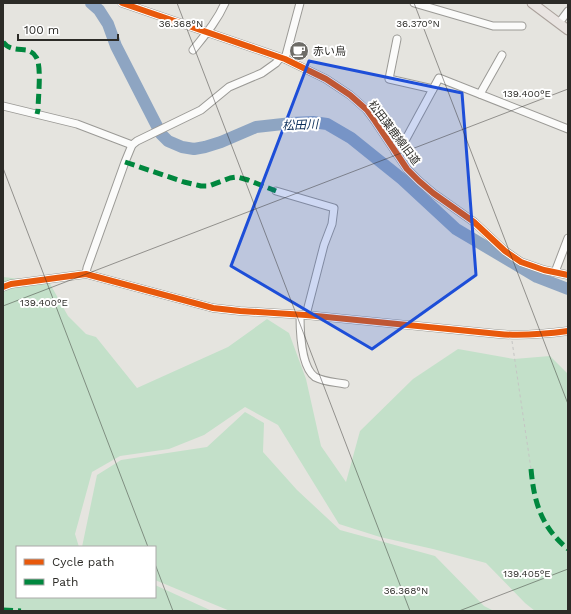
<svg xmlns="http://www.w3.org/2000/svg" width="571" height="614" font-family="'Work Sans','Noto Sans JP',sans-serif">
	<style>
		.green { fill: #c3e0c9 }
		.lines { fill: none; stroke-linecap: round; stroke-linejoin: round }
		.river { stroke: #8ea5c2; stroke-width: 12 }
		.minor-casing { stroke: #9b9a96; stroke-width: 9 }
		.major-casing { stroke: #aaa19b; stroke-width: 11 }
		.path { stroke: #c5c5c4; stroke-width: 1; stroke-dasharray: 3 3; stroke-linecap: butt }
		.minor { stroke: #fbfbfa; stroke-width: 7 }
		.major { stroke: #e9e4e1; stroke-width: 9 }
		.quiet { stroke: #00873e; stroke-width: 5; stroke-dasharray: 10 5; stroke-linecap: butt }
		.cycleway-casing { stroke: #fff; stroke-width: 8 }
		.cycleway { stroke: #e8590c; stroke-width: 6 }
		.marked { fill: #1d4ed8; fill-opacity: 0.2; stroke: #1d4ed8; stroke-width: 3; stroke-linejoin: round }
		.ticks { fill: none; stroke: #2c2b27; stroke-width: 1; stroke-opacity: 0.45 }
		.labels { text-anchor: middle; dominant-baseline: central; stroke-width: 4; stroke-linejoin: round; paint-order: stroke }
		.poi-label { font-size: 11px; fill: #2c2b27; stroke: #fff; text-anchor: start }
		.street-label { font-size: 11px; fill: #2c2b27; stroke: #fff }
		.water-label { font-size: 12px; font-style: italic; fill: #0a2d58; stroke: #fff }
		.ticks-label { font-size: 10px; text-anchor: middle; fill: #2c2b27; stroke: #fff; stroke-width: 4; stroke-linejoin: round; paint-order: stroke }
	</style>
	<rect width="100%" height="100%" fill="#e5e4df"/>
	<g class="green">
		<path d="M3,277l46,5 19,34 18,18 10,3 41,51 91,-41 39,-28 22,14 17,46 15,67 25,36 14,-51 53,-52 45,-30 56,10 36,-3 18,18v237h-33l-10,-8 -39,-40 -53,-14 -53,-12 -41,-13 -61,-99 -33,-18 -41,28 -35,14 -49,7 -28,16 -17,62 4,13h-62v50h138v-12l57,26h-209z"/>
		<path d="M245,412l19,11 -1,29 34,38 43,40 95,26 49,50 10,5h-264l-75,-31v-33h-73l15,-72 24,-15 86,-13z"/>
	</g>
	<g class="lines">
		<path class="river" d="M91,3l8,7 9,14 8,22 45,88 7,7 14,6 12,2 11,-2 16,-5 35,-15 36,-4 21,-1 14,2 24,14 51,41 54,50 81,48 31,12"/>
		<g class="minor-casing">
			<g id="minor">
				<path d="M122,3l163,56 41,20 24,16 17,15 8,11 32,48 12,12 14,12 41,29 31,29 16,11 23,8 24,5"/>
				<path d="M414,3l79,23h29"/>
				<path d="M559,23l9,-12"/>
				<path d="M397,39l-8,40 44,10"/>
				<path d="M193,50c12,-15 24,-29 32,-47"/>
				<path d="M285,59l15,-56"/>
				<path d="M480,94l22,-39"/>
				<path d="M3,106l74,18 55,21"/>
				<path d="M395,152l6,-4 38,-70 129,51"/>
				<path d="M276,191l58,17 -2,16 -8,21 -18,70"/>
				<path d="M555,272l13,-34"/>
				<path d="M86,274l1,-6 38,-106 7,-17 5,-4 64,-31 28,-23 33,-14 14,-10 4,-5"/>
				<path d="M3,287l8,-3 75,-10 127,34 27,3 66,4 193,19c23,2 46,0 69,-3"/>
				<path d="M300,315c0,15 1,52 15,62 9,5 20,5 30,7"/>
			</g>
		</g>
		<g class="major-casing">
			<path id="major" d="M532,3l36,27"/>
		</g>
		<path class="path" d="M512,341l19,128"/>
		<use href="#minor" class="minor"/>
		<use href="#major" class="major"/>
		<g class="quiet">
			<path d="M3,42c6,8 14,7 23,8 4,1 8,3 10,7 6,8 2,41 2,53l-1,4"/>
			<path d="M125,162l59,20 17,4h8l21,-8 7,-1 11,3 28,11"/>
			<path d="M531,469c3,33 10,58 37,80"/>
			<path d="M3,610l18,1"/>
		</g>
		<g class="cycleway-casing">
			<g id="cycleway">
				<path d="M122,3l163,56 41,20 24,16 17,15 8,11 32,48 12,12 14,12 41,29 31,29 16,11 23,8 24,5"/>
				<path d="M3,287l8,-3 75,-10 127,34 27,3 66,4 193,19c23,2 46,0 69,-3"/>
			</g>
		</g>
		<use href="#cycleway" class="cycleway"/>
	</g>
	<path class="marked" d="M309,61l153,32 14,182 -104,74 -141,-83z"/>
	<path class="ticks" d="M177,3l233,608M414,3l154,401M3,168l145,379M3,306l565,-217M155,564l18,47M459,611l109,-42"/>
	<defs>
		<g id="cafe-disc" transform="scale(1)"><circle r="9.5" fill="#6d6c67" stroke="#fff"/><path d="M-5.5-4.5H6V0H3Q3 3.5 0 3.5H-2.5Q-5.5 3.5-5.5 0ZM3-3.2v2h1.7v-2ZM-6 4.5H4V6H-6Z" fill="#fff"/></g>
	</defs>
	<g fill-rule="evenodd">
		<use href="#cafe-disc" x="299" y="51"/>
	</g>
	<g class="labels">
		<g class="poi-label">
			<text x="313" y="51">赤い鳥</text>
		</g>
		<g class="street-label">
			<text transform="translate(394 133) rotate(53)">松田葉鹿線旧道</text>
		</g>
		<g class="water-label">
			<text transform="translate(300 125) rotate(-2)">松田川</text>
		</g>
	</g>
	<g class="ticks-label">
		<text x="181" y="27">36.368°N</text>
		<text x="418" y="27">36.370°N</text>
		<text x="527" y="97">139.400°E</text>
		<text x="44" y="306">139.400°E</text>
		<text x="527" y="577">139.405°E</text>
		<text x="406" y="594">36.368°N</text>
	</g>
	<rect width="571" height="614" fill="none" stroke="#2c2b27" stroke-width="8"/>
	<rect x="16" y="546" width="140" height="52" fill="#ffffff" stroke="#abaaa9"/>
	<rect x="24" y="559" width="20" height="6" fill="#e8590c" stroke="#abaaa9"/>
	<text x="52" y="566" font-size="12" fill="#2c2b27">Cycle path</text>
	<rect x="24" y="579" width="20" height="6" fill="#00873e" stroke="#abaaa9"/>
	<text x="52" y="586" font-size="12" fill="#2c2b27">Path</text>
	<path d="M18 34v6h100v-6" fill="none" stroke="#2c2b27" stroke-width="2"/>
	<text x="24" y="34" font-size="12" fill="#2c2b27" stroke="#ffffff" stroke-width="3" paint-order="stroke">100 m</text>
</svg>
